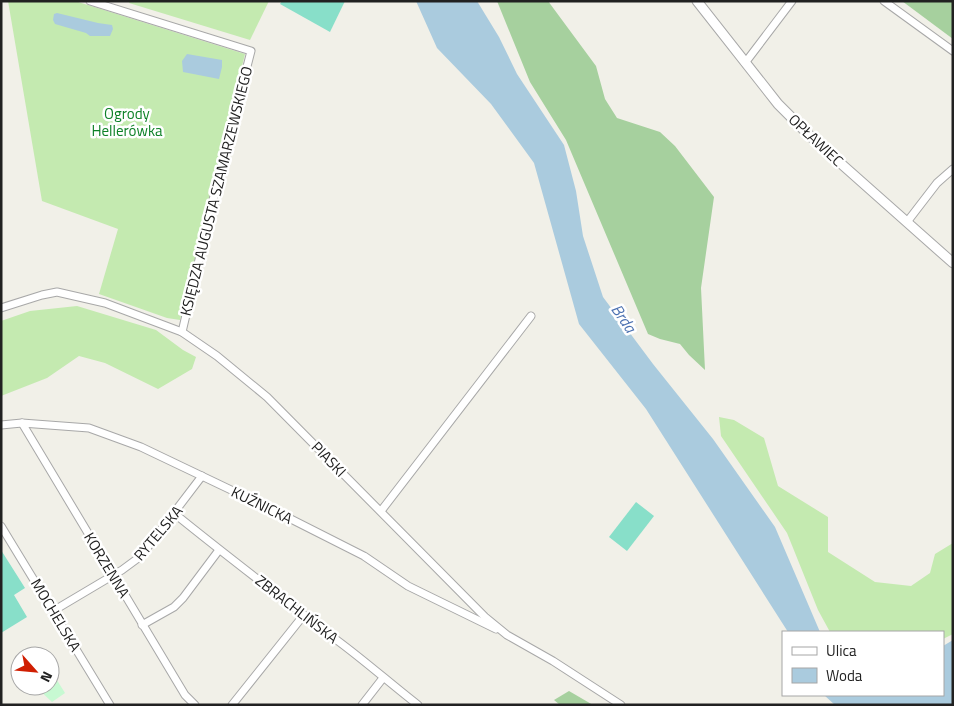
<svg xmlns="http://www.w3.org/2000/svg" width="954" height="706" font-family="'Titillium Web',sans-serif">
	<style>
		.grass { fill: #c4eab0 }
		.forest { fill: #a6d09e }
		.park { fill: #c7f9d2 }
		.pitch { fill: #88dfc9 }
		.water { fill: #aacbde }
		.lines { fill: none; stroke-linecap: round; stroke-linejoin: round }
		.minor-casing { stroke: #a8a8a8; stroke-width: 9 }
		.tertiary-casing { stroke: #a8a8a8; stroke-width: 11 }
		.minor { stroke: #fff; stroke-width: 7 }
		.tertiary { stroke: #fff; stroke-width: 9 }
		.labels { text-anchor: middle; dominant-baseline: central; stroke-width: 5; stroke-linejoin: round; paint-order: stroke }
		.park-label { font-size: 15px; fill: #0d8127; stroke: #fff }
		.street-label { font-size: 15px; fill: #212121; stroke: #fff }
		.water-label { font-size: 16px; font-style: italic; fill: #4d72b1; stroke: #fff }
	</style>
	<rect width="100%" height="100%" fill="#f1f0e8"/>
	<g class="grass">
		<path d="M8,1h67l170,53 -65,266 -13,-2 -68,-24 19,-65 -76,-28z"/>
		<path d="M130,1h139l-19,39 -121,-37z"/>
		<path d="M77,306l79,24 27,20 13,7 -4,12 -34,20 -53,-26 -26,-7 -32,22 -46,18v-75l29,-10z"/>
		<path d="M719,417l15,3 30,18 14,48 50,31v35l47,30 36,4 19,-13 5,-19 18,-11v91l-10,5v-7h-113l-12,-22 -31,-77 -66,-97z"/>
	</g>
	<g class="forest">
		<path d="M497,1h51l48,65 9,33 12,19 43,14 15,14 39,51 -13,91 4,82 -16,-15 -9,-11 -20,-5 -12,-5 -82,-194 -36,-58z"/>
		<path d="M902,1h51v38z"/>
		<path d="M569,691l24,14h-33l-6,-5z"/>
	</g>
	<path class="park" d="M50,669l15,24 -13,9 -17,-16h15z"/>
	<g class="pitch">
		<path d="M282,1h63l-15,31 -50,-28z"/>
		<path d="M636,502l18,14 -27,35 -18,-14z"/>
		<path d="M1,550l24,38 -11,7 13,22 -26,16z"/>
	</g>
	<g class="water">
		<path d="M416,1h61l22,36 18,37 47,71 12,46 7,45 20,61 50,67 60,75 62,88 45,105h-32l-142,-223 -67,-85 -45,-161 -43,-59 -54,-56z"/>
		<path d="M57,13l41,10 14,2 1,4 -3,7h-20l-4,-3 -31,-9 -2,-4 1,-6z"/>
		<path d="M187,54l35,6v7l-3,12 -36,-7 -1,-11z"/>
		<path d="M953,640v65h-118l-11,-10h119v-49z"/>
	</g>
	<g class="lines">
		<g class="minor-casing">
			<g id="minor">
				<path d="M90,1l161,50 -34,132 -35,149"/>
				<path d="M884,1l69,50"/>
				<path d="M745,63l47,-62"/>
				<path d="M907,222l30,-39 16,-14"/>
				<path d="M1,308l41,-13 15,-3 48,11 77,29 35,24 50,41 218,220 22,18 46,26 68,44"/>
				<path d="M22,423l163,272 10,10"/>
				<path d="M1,425l21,-2 67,5 52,19 132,63 91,46 44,30 88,43"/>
				<path d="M381,511l150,-195"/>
				<path d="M175,514c53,43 108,85 163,127 27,20 53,43 80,64"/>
				<path d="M1,526l109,179"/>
				<path d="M53,611l69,-41 19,-14 61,-80"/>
				<path d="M142,625l32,-18 9,-9 36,-48"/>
				<path d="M232,705l71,-89"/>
				<path d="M362,705l21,-27"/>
			</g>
		</g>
		<g class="tertiary-casing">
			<path id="tertiary" d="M697,1l81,103 33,33 142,126"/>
		</g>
		<use href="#minor" class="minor"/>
		<use href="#tertiary" class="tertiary"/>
	</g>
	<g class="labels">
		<g class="park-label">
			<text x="127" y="113">Ogrody<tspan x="127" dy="17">Hellerówka</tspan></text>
		</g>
		<g class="street-label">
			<text transform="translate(816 140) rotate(43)">OPŁAWIEC</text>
			<text transform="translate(216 191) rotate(-76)">KSIĘDZA AUGUSTA SZAMARZEWSKIEGO</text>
			<text transform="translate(329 459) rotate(46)">PIASKI</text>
			<text transform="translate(262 505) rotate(26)">KUŹNICKA</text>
			<text transform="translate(158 533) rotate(-50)">RYTELSKA</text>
			<text transform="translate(107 565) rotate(59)">KORZENNA</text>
			<text transform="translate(297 609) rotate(38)">ZBRACHLIŃSKA</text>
			<text transform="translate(56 615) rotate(59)">MOCHELSKA</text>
		</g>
		<g class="water-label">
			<text transform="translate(624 318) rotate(56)">Brda</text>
		</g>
	</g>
	<rect width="954" height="706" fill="none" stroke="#212121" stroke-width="5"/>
	<rect x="782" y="631" width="162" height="65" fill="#ffffff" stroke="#a6a6a6"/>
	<rect x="792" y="647" width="25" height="8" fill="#ffffff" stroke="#a6a6a6"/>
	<text x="826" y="656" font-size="15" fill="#212121">Ulica</text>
	<rect x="792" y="668" width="25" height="15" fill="#aacbde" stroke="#a6a6a6"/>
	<text x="826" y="681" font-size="15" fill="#212121">Woda</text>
	<g transform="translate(35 671) rotate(117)"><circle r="24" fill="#ffffff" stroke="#a6a6a6"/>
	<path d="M0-4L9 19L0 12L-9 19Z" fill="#d01e02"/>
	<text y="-8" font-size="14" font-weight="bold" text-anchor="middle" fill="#212121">N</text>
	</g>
</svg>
